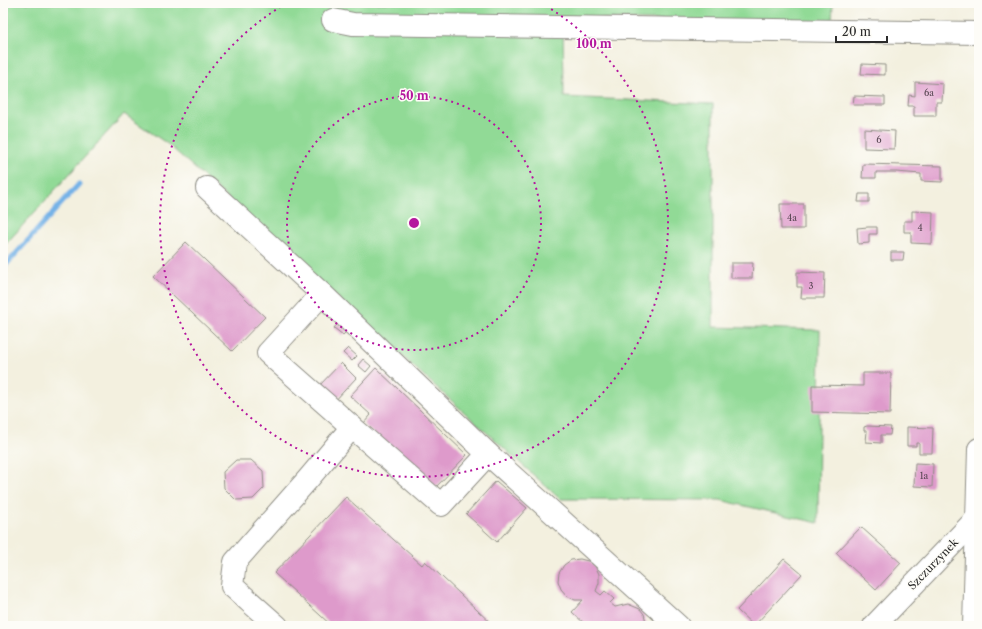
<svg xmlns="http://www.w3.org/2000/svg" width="982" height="629" font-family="'Libre Caslon Text',serif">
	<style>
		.green { fill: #91da96; stroke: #5e8260 }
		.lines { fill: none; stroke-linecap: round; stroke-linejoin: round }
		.stream { stroke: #74b2e7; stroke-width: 5 }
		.building { fill: #de9acb }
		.minor-casing { stroke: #8f8e85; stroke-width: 24 }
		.minor { stroke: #fff; stroke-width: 22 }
		.ring { fill: none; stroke: #b5179e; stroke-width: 2; stroke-dasharray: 2 4 }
		.labels { text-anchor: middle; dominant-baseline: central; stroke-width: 3; stroke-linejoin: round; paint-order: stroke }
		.number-label { font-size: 9px; fill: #584753 }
		.street-label { font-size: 11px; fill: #2b2b2b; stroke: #fdfcf7 }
		.centre { fill: #b5179e; stroke: #fdfcf7; stroke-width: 2 }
		.ring-label { font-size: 12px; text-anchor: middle; font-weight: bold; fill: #b5179e; stroke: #fdfcf7; stroke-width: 3; stroke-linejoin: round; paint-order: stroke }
	</style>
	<rect width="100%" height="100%" fill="#fdfcf7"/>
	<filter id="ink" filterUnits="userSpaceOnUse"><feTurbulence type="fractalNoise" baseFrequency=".025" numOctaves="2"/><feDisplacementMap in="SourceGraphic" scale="8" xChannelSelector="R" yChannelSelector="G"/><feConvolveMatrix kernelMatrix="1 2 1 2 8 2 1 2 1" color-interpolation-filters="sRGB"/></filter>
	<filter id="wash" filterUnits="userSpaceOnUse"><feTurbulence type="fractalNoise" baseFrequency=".012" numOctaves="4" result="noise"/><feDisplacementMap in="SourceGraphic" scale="16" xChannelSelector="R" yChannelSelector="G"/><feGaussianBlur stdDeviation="0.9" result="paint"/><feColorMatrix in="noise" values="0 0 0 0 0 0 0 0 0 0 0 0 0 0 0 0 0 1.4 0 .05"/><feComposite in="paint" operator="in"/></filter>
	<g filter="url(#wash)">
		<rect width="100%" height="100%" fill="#f3f0df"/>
		<path class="green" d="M3,3h830l-1,21 -269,-6 1,79 149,7v223l107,3 -2,193 -98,-23 -160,-1 -391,-354 -45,-31 -121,133z"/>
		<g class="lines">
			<path class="stream" d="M3,268l76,-84"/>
		</g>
		<g id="blocks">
			<g class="building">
				<path d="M862,64l23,1v10l-24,-1z"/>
				<path d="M915,82l28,2 -1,18h-6v14h-22v-10h-6l1,-11 6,1z"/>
				<path d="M854,96l31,1v8h-32z"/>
				<path d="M864,129l31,2 -1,18 -30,-1z"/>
				<path d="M863,164l79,2v16l-21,-1v-7l-25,-2h-20v6h-14z"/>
				<path d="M859,194h10v8h-11z"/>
				<path d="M780,204h24v25h-23z"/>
				<path d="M912,211l21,1 -1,32 -21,-1v-11h-7v-11h8z"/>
				<path d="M868,227h9v7h-8v9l-11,1 -1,-16z"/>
				<path d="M186,242l79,75 -33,34 -79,-75z"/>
				<path d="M891,252h13l-1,8h-12z"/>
				<path d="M731,263h22l-1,15h-21z"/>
				<path d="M797,272l28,1 -1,25h-23l1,-11h-5z"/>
				<path d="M338,323l9,8 -4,4 -9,-7z"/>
				<path d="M348,348l9,8 -5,5 -9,-8z"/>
				<path d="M363,359l8,7 -5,6 -8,-7z"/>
				<path d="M341,363l15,15 -23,25 -16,-15z"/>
				<path d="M376,368l91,87 -34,35 -70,-66 8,-9 -21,-19z"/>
				<path d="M863,373h28l-1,41 -78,-2v-27l51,1z"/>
				<path d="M867,426l24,1 -1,8h-9v8l-15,-1 1,-11h-3v-4z"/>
				<path d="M907,427l26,1 -1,25h-13v-10h-3v3h-9z"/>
				<path d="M236,460h15l12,11 1,17 -11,11 -17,1 -12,-12 -1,-16z"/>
				<path d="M915,463l18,1 -1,23 -18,-1z"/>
				<path d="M496,481l31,27 -30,34 -31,-28z"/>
				<path d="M346,497l76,68 3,-4 69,65h-162l-58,-53z"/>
				<path d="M861,527l40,36 -25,27 -40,-37z"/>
				<path d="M580,559l8,2 7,5 4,8v9l-3,8 5,4 4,-4 9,8 -4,4 5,4 13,-3 12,5 4,5 3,12h-41v-2l-4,2h-15l-15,-14 11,-12h-8l-8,-4 -6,-7 -3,-8 1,-8 5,-8 7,-5z"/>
				<path d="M784,559l18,15 -48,52 -17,-16z"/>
			</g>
		</g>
	</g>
	<g filter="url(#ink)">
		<use href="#blocks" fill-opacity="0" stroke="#8f8e85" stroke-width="1"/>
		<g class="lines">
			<g class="minor-casing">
				<g id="minor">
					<path d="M333,20l20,4 626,9"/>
					<path d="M207,188l115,106"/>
					<path d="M352,427l-84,-74 54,-59 166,160"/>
					<path d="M277,626l-45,-40 3,-24 74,-84 43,-51 89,78 47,-51 190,172"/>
					<path d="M874,626l104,-109"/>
					<path d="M974,626l5,-177"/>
				</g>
			</g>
			<use href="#minor" class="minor"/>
		</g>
	</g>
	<g class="ring">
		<circle cx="414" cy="223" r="127"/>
		<path d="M541 3A254 254 0 1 1 287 3"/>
	</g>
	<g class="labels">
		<g class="number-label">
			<text x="929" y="92">6a</text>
			<text x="879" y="139">6</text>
			<text x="792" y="217">4a</text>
			<text x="920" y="227">4</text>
			<text x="811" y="285">3</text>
			<text x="924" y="475">1a</text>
		</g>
		<g class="street-label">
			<text transform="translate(933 564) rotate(-46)">Szczurzynek</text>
		</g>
	</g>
	<circle cx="414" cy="223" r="6" class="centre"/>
	<g class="ring-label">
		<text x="594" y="48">100 m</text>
		<text x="414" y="100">50 m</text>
	</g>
	<rect width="982" height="629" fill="none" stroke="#fdfcf7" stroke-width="16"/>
	<path d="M836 36v6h51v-6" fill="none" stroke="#2b2b2b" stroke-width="2"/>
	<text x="842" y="36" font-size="12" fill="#2b2b2b" stroke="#fdfcf7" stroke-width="3" paint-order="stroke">20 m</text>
</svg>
